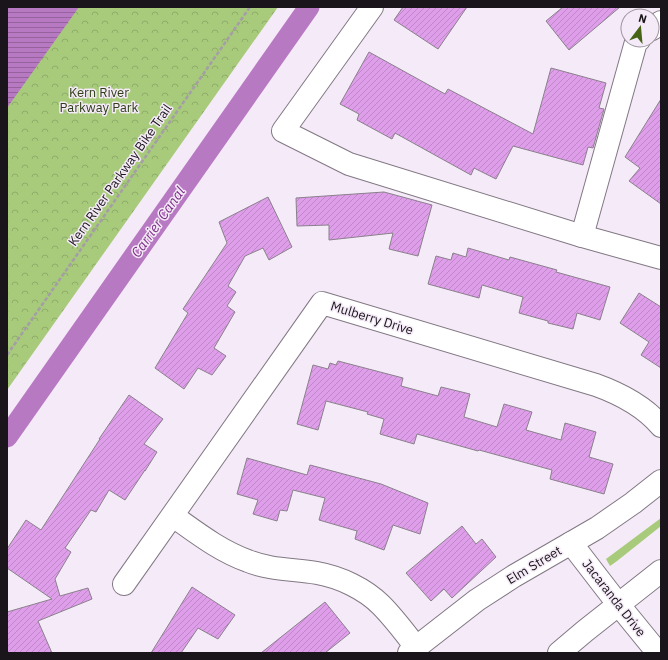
<svg xmlns="http://www.w3.org/2000/svg" width="668" height="660" font-family="'IBM Plex Sans',sans-serif">
	<style>
		.green { fill: #a7ca7b }
		.forest { fill: url(#forest-crowns) }
		.water { fill: url(#water-rules) }
		.lines { fill: none; stroke-linecap: round; stroke-linejoin: round }
		.canal { stroke: #b879c3; stroke-width: 21 }
		.building { fill: url(#building-hatch); stroke: #8a808c }
		.minor-casing { stroke: #827884; stroke-width: 24 }
		.path { stroke: #a59da7; stroke-width: 2.5; stroke-dasharray: 4 2; stroke-linecap: butt }
		.minor { stroke: #fff; stroke-width: 22 }
		.labels { text-anchor: middle; dominant-baseline: central; stroke-width: 3; stroke-linejoin: round; paint-order: stroke }
		.park-label { font-size: 13px; fill: #2e3e19; stroke: #f5eaf7 }
		.street-label { font-size: 13px; fill: #19151a; stroke: #f5eaf7 }
		.water-label { font-size: 14px; font-style: italic; fill: #7a2e87; stroke: #f5eaf7 }
	</style>
	<defs>
		<pattern id="forest-crowns" width="20" height="18" patternUnits="userSpaceOnUse"><rect width="20" height="18" fill="#a7ca7b"/><path d="M2 6a3 3 0 1 1 6 0M12 15a3 3 0 1 1 6 0" fill="none" stroke="#8fad6a"/></pattern>
		<pattern id="water-rules" width="6" height="5" patternUnits="userSpaceOnUse"><rect width="6" height="5" fill="#b879c3"/><path d="M0 2.5h6" fill="none" stroke="#95629e"/></pattern>
		<pattern id="building-hatch" width="6" height="6" patternUnits="userSpaceOnUse"><rect width="6" height="6" fill="#df9eea"/><path d="M-1 1l2-2M0 6l6-6M5 7l2-2" fill="none" stroke="#bf87c8"/></pattern>
	</defs>
	<rect width="100%" height="100%" fill="#f5eaf7"/>
	<path class="green" d="M661,518v8l-44,35 -7,5 -4,-7z"/>
	<path class="forest" d="M7,7h271l-271,383z"/>
	<path class="water" d="M7,7h72l-72,101z"/>
	<g class="lines">
		<path class="canal" d="M7,437l302,-430"/>
	</g>
	<g class="building">
		<path d="M403,7h64l-29,42 -44,-29z"/>
		<path d="M563,7h57l-51,43 -23,-29z"/>
		<path d="M369,52l76,42 3,-5 85,45 18,-66 55,15 -7,25 5,1 -11,39 -5,-1 -5,18 -70,-19 -17,33 -22,-11 -3,7 -76,-42 -3,6 -35,-19 2,-6 -19,-10z"/>
		<path d="M661,99v105l-32,-23 11,-13 -15,-11z"/>
		<path d="M384,192l48,13 -14,51 -29,-7 4,-16 -64,7v-15l-32,1 -1,-28z"/>
		<path d="M268,197l24,50 -23,13 -6,-12 -18,8 -17,30 8,6 -9,14 8,6 -21,36 12,8 -14,19 -14,-7 -14,21 -29,-21 33,-55 -5,-4 44,-66 -8,-21z"/>
		<path d="M468,248l41,12 1,-3 47,13 -1,2 54,15 -10,33 -23,-7 -4,16 -25,-6v-2l-29,-8 4,-16 -41,-12 -3,13 -51,-14 8,-28 15,4 2,-7 13,4z"/>
		<path d="M639,293l22,14v61l-20,-13 8,-13 -29,-19z"/>
		<path d="M338,361l65,17 -2,8 37,10 3,-9 29,7 -6,23 33,10 7,-23 28,8 -6,18 35,10 4,-17 31,9 -7,25 24,7 -9,30 -54,-15 2,-9 -73,-20 -1,1 -61,-17 -3,10 -34,-10 4,-15 -17,-5 1,-2 -42,-11 -8,29 -21,-6 16,-59 15,4 2,-6 6,2z"/>
		<path d="M129,395l34,24 -19,25 13,8 -12,19v-1l-20,30 -16,-10 -13,22 -5,-2 -26,38 6,4 -16,27 5,17 28,-8 4,11 -54,22 14,32h-45v-41l45,-13 -45,-31v-19l19,-29 15,10 59,-91h-1z"/>
		<path d="M247,458l60,17 3,-10 71,19 47,19 -8,31 -27,-9 -9,25 -29,-11 2,-8 -38,-11 6,-22 -32,-8 -6,21 -7,-1 -3,11 -24,-7 5,-14 -21,-6z"/>
		<path d="M462,526l14,18 6,-5 14,18 -44,41 -8,-9 -13,12 -25,-28z"/>
		<path d="M192,587l43,28 -17,24 -20,-11 -17,25h-30z"/>
		<path d="M325,602l25,31 -25,20h-64z"/>
	</g>
	<g class="lines">
		<g class="minor-casing">
			<g id="minor">
				<path d="M372,7l-89,124 66,33 233,72 79,22"/>
				<path d="M652,29l9,-7"/>
				<path d="M582,236l54,-194 3,-2"/>
				<path d="M173,516c24,17 47,35 75,45 22,9 46,8 69,12 23,4 48,16 64,32 13,13 24,28 35,42"/>
				<path d="M571,543l47,61 40,49"/>
				<path d="M124,584l198,-281 274,82c25,9 48,21 65,41"/>
				<path d="M409,653l68,-53 37,-24 83,-48 36,-25 28,-22"/>
				<path d="M559,653l26,-22 76,-60"/>
			</g>
		</g>
		<path class="path" d="M7,355l243,-348"/>
		<use href="#minor" class="minor"/>
	</g>
	<g class="labels">
		<g class="park-label">
			<text x="99" y="92">Kern River<tspan x="99" dy="15">Parkway Park</tspan></text>
		</g>
		<g class="street-label">
			<text transform="translate(120 175) rotate(-55)">Kern River Parkway Bike Trail</text>
			<text transform="translate(372 318) rotate(17)">Mulberry Drive</text>
			<text transform="translate(534 565) rotate(-31)">Elm Street</text>
			<text transform="translate(614 598) rotate(52)">Jacaranda Drive</text>
		</g>
		<g class="water-label">
			<text transform="translate(158 222) rotate(-55)">Carrier Canal</text>
		</g>
	</g>
	<rect width="668" height="660" fill="none" stroke="#19151a" stroke-width="16"/>
	<g transform="translate(640 28) rotate(16)"><circle r="19" fill="#f5eaf7" stroke="#9d959f"/>
	<path d="M0-3L7 15L0 10L-7 15Z" fill="#466316"/>
	<text y="-6" font-size="11" font-weight="bold" text-anchor="middle" fill="#19151a">N</text>
	</g>
</svg>
